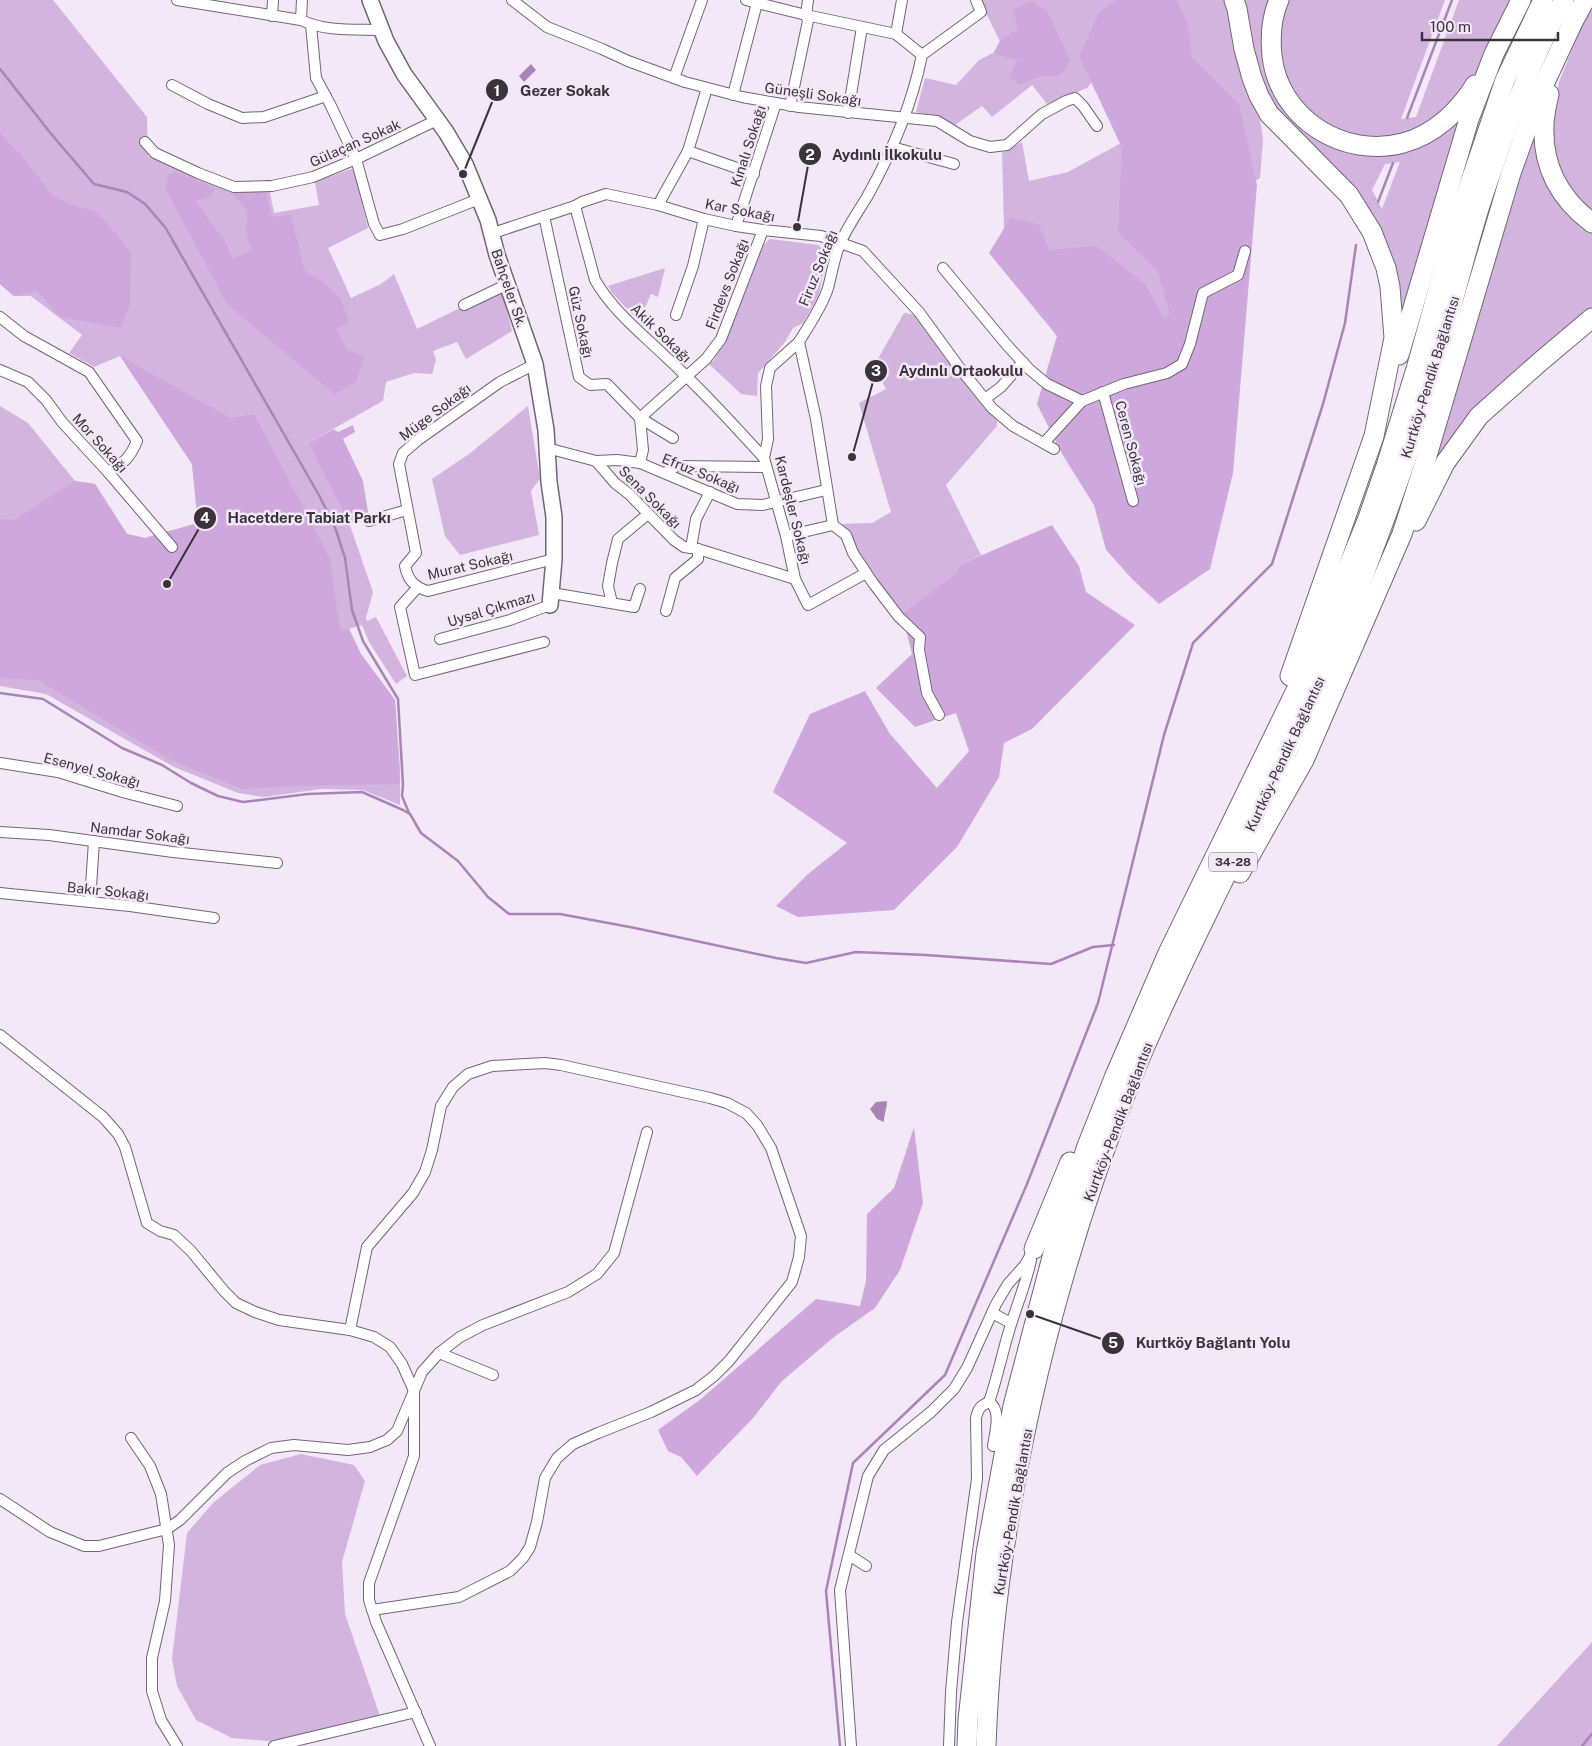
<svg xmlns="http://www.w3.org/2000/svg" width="1592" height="1746" font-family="'Public Sans',sans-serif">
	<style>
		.green { fill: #d2b4de; fill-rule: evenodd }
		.forest { fill: #cea8dc }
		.water { fill: #a984b7 }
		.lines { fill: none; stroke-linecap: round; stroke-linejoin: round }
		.stream { stroke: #a984b7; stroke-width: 2.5 }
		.street-casing { stroke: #716774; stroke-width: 12 }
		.secondary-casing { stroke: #716774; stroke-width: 18 }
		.highway-casing { stroke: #716774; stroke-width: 21 }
		.street { stroke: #fff; stroke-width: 10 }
		.secondary { stroke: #fff; stroke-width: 15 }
		.highway { stroke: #fff; stroke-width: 19 }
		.labels { text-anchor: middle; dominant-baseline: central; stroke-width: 5; stroke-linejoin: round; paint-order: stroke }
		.shield { fill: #f3e8f7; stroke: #706a73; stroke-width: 1 }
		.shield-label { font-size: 12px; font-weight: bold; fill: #38343a }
		.street-label { font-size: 14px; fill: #38343a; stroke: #f3e8f7 }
		.leader { fill: none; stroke: #38343a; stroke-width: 2 }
		.callout-dot { fill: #38343a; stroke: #f3e8f7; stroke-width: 2 }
		.mark-label { font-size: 15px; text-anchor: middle; font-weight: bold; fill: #fff }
		.callout-label { font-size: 15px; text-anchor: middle; font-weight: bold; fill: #38343a; stroke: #f3e8f7; stroke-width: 5; stroke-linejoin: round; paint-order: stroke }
	</style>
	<rect width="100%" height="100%" fill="#f3e8f7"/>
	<g class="green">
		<path d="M0,0h53l94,117 1,39 83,33 38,-2 5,26 45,-8 -4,-23 39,-14 14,60 -40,20 23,50 30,-14 13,-10 23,55 84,-41 11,43 -46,28 -9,-17 -24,9 3,9 -4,14 -18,-1 -28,9 -3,19 -75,42 38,71 27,78 -7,26 1,3 9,-4 31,59 -11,8 -27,-42 -7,-17 -13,4 12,25 34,46 5,68v37l-37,-15 -42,-1 -57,8 -26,-4 -64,-26 -128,-73 -46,-8v-280l28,17 47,58 20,3 32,50 18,4 53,-15 -6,-59 -72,-108 -26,11 -25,-14 13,-18 -51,-39h-17l-14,-12z"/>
		<path d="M980,0h248l33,125 2,15 -3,38 -23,16 -97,-170 -53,64 -40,16 -15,-19 -40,32 -10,-11 -27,19 -14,-8 -25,-5 9,-34 31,7 23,-25 24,-12z"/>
		<path d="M1240,0h34l13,107 97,46 85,-51 -70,238 -7,-72 -81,-119 -45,-52zM1400,162l-18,47 -10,-19 13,-26z"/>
		<path d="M1285,0h160l-44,119 15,-2 43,-117h56l-47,89 -25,29 -52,22 -39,-1 -33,-16 -20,-17 -20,-50 -1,-26z"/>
		<path d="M1590,4l2,1v211l-37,-47 -5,-42 9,-45z"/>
		<path d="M1538,121l1,30 53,81v79l-168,172z"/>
		<path d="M1022,142l7,39 39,-9 55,-30 60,174 -20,21 -97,-72 -62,-37 -2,-75z"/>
		<path d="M770,239l48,6 9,8 -8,42 -16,28 -10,5 -8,14 -27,31 -1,23 -16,-2 -32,-30 5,-4 12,-25 35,-88z"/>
		<path d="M665,268l-7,29 -7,-3 -12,27 -27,-28 -4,-7z"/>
		<path d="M904,313l12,2 63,86 18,19v6l-51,59 35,70 -22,10 -2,7 -55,41 -26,-33 -38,-56 34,-1 19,-11 -32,-109 27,-14 -12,-23z"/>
		<path d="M528,406l12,73 -9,12 8,44 -79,20 -15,-19 -13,-57 37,-25z"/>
		<path d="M301,1454l53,11 11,16 -23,81 3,52 35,102 -101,26 -47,-4 -36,-18 -19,-34 -5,-27 15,-126 26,-30 47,-38z"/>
		<path d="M1592,1642v104h-95z"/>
	</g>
	<g class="forest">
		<path d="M1117,0h57l4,2 10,23 4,32 47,47 18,81 -24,288 -23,96 -51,35 -26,-24 -27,-30 -12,-45 -32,-51 -25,-50 20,-68 -68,-83 22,-36 28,8 10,25 48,-4 48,38 19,34 6,-4 -13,-44 -39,-37 4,-85 -43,-92 20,-44z"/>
		<path d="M1031,1l16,10 24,50 -11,15h-19l-22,9 -10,-9 9,-16 -14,-3 -10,-5 7,-13 17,-10 -5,-19z"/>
		<path d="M0,133l22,23 31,40 19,9 25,7 34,40 -1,52 -9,24 -61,-11 -23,-26 -23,5 -14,-12z"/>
		<path d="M178,172l37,16 -5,9 -15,4 29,39 9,19 19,-9 -6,-15 1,-25 -17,-18h36l6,25 19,-2 14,57 21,12 15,15 8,22 -13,8 11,21 17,6 -8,26 -22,12 -107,-90 -61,-114 2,-16z"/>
		<path d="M120,356l110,62 24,-4 76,144 7,52 4,21 8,-2 12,25 34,46 5,84 -105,2 -53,3 -73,-30 -131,-79 -38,-2v-159l14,1 61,-39 20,3 32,50 18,4 53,-15 -6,-59z"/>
		<path d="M353,425l2,7 -12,7 20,42 6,37 -20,5 -41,-80 26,-14 4,3z"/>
		<path d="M1052,525l27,41 7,26 49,33 -103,104 -28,14 -5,34 -42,70 -63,63 -96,7 -22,-11 32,-32 39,-31 -74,-51 37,-78 55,-23 25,43 47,54 32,-37 -13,-38 -41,14 -39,-39 36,-34 -10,-41 55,-41 2,-7z"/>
		<path d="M914,1127l9,76 -23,67 -25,38 -41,29 -52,44 -29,37 -56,58 -16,-19 -13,-6 -10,-21 43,-31 115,-100 44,7 6,-25 1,-67 27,-26z"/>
	</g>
	<g class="water">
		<path d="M531,64l5,6 -12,12 -5,-6z"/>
		<path d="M887,1101c0,8 -3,13 -3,21l-7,-3 -7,-10 6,-7z"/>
	</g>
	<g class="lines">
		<g class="stream">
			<path d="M0,69l52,66 42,49 33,8 18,12 20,23 155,270 16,33 9,28 7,52 11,31 35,58 5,86 -1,11 7,17"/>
			<path d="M1407,118l45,-118"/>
			<path d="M1378,202l15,-39"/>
			<path d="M0,693l43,6 79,49 40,17 29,18 27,13 25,6 65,-8 54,-2 41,18 7,4 11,19 37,28 30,36 21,17h51l75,14 141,30 30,5 50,-11 70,3 125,9 42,-17 21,-2"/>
			<path d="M840,1746l-14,-155 27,-128 92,-88 82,-191 71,-181 66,-268 29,-92 79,-79 51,-160 22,-81 11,-78"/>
			<path d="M1582,1746l10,-12"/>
		</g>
		<g class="street-casing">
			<g id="street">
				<path d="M177,0l124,20c24,12 55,9 81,10"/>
				<path d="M512,0l35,27 55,22 26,12 57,21 57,15 57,10 138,14 33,20 20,6 17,-2 35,-31 24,-13 9,-3 8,8 14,20"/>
				<path d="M746,0l60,15 90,19 26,21"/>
				<path d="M272,16l1,-16"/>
				<path d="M301,20l1,-20"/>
				<path d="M311,25l5,53 14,26 26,55 18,65 6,11 23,-6 76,-30"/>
				<path d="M896,34l6,-34"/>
				<path d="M674,78l28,-78"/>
				<path d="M172,85l36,19 34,14 22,-1 62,-21"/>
				<path d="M733,95l24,-92"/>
				<path d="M790,106l18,-85 -2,-6 2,-15"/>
				<path d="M848,113l14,-86"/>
				<path d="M145,142l10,11 43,20 36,14 38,-1 41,-9 43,-18 81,-39"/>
				<path d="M892,147l62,17"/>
				<path d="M688,151l66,23"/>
				<path d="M658,205l30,-54 19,-63"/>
				<path d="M575,206l20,74c18,31 45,52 70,76 35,32 67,67 99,102"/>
				<path d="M544,216l35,161 11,8 17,-1 33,34 33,20"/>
				<path d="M736,226l40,-123"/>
				<path d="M490,234l85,-28 7,-4 24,-8 52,11 46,14 32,7 27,4 58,6 42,15 56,61 40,55 33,41 21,18 41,23"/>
				<path d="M943,268l63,76 23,25 18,15 35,17"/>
				<path d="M464,305l44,-21"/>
				<path d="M676,315l17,-49 11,-47"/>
				<path d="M0,317l24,19 65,36 48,69c-7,17 -13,22 -29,31"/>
				<path d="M799,342l-29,26 -4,18 2,53 -4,19 22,78 9,43 13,26 58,-32"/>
				<path d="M535,364l-35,18 -82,58 -15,13 -4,11 17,89 -11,13c3,14 9,21 23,25l126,-32"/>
				<path d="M0,370l28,12 18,18 16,22 46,50 64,75"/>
				<path d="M1103,392l30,109"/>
				<path d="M985,399l16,-12 22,-25"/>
				<path d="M1044,443l38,-42 42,-17 43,-11 15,-9 8,-20 13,-51 35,-18 7,-24"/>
				<path d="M547,448l49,13 19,22 14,11 45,46 10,7 14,2 97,30"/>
				<path d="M596,461l21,-1 23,3 97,41 26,1 63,-15"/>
				<path d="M640,463l3,-13 -3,-32 66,-59 15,-20 42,-109"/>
				<path d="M665,473l12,-7 89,1"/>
				<path d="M369,521l38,-11"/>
				<path d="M833,525l-17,-106 -17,-77c10,-17 23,-35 29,-54 4,-15 6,-30 12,-44 7,-17 18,-32 27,-47 25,-45 45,-92 55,-142l59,-43 -5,-12"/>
				<path d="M833,525l13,10 7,18 20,30 26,34 21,20 -1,13 8,43 12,22"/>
				<path d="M786,536l47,-11"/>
				<path d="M691,548l5,-29 14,-27"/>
				<path d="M417,588l-17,19 15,68 129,-33"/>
				<path d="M552,593l82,14 6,-18"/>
				<path d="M612,603l-4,-17 4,-23 6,-24 30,-25"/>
				<path d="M666,611l9,-33 23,-19v-10"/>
				<path d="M440,639l70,-19 40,-15"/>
				<path d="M0,763l58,9 68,21 51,13"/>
				<path d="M0,832l49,3 124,17 104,11"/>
				<path d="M0,893l130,13 84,12"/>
				<path d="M90,902l4,-61"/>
				<path d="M0,1035l103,82 15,17 7,13 22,76 13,8 14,4 17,16 33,40 12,12 19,9 24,8 71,10 24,7 16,10 12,17 12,27v65l-45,127v17l7,22 54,124"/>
				<path d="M992,1313l19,10"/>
				<path d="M350,1330l17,-83 46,-54 12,-21 7,-22 9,-44 12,-19 15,-13 24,-8 53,-3 16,2 149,33 17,5 19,10 11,12 14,23 30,88 -2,21 -7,25 -63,79 -15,15 -18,14 -45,22 -53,21 -25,11 -16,14 -12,20 -8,44 -7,25 -7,11 -13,13 -51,26 -87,13"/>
				<path d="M439,1353l54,22"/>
				<path d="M989,1402c8,-23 13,-48 20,-71 7,-24 17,-47 22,-71"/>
				<path d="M131,1438l19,28 11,28 8,51 -4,56 -13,57v33l9,29 16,26"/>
				<path d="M0,1499l50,33 34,14h15l68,-17 13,-9 47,-47 18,-12 26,-13 23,-3 54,5 22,-3 17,-7 10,-9 25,-59 17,-19 21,-16 23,-12 85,-33 29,-18 17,-21 33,-121"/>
				<path d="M849,1555l17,11"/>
				<path d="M274,1746l142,-34"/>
				<path d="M851,1746l-11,-156 28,-114 16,-26 47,-38 23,-23 13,-21 29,-64 12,-20 17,-19 9,-16"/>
				<path d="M949,1746l2,-54 6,-70 20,-143 -1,-61c2,-9 4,-12 13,-16 13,8 6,30 4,44"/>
			</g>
		</g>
		<g class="secondary-casing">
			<path id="secondary" d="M370,0l16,41 18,33 42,58 19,32 23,56 9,35 38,109 11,66 3,52 5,35v42l-4,46"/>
		</g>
		<g class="highway-casing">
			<g id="highway">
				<path d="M1234,0l3,9 7,40 8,29 7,18 10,18 80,81 23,37 14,36 4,19 4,51 -20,98 -84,240"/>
				<path d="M1279,0c-8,18 -9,36 -7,56 7,62 71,103 131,87 31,-8 56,-32 72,-58"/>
				<path d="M1549,94c-2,10 -5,21 -5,31 -2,41 15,73 48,98"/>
				<path d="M1399,355l70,-236 25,-65 27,-54"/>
				<path d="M1416,521l29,-58 34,-47 62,-55 51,-43"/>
				<path d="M1240,873l64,-113 98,-226 24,-75 85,-286 28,-78 34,-73 12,-22"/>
				<path d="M1034,1249l36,-87"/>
				<path d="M967,1746l1,-26 18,-167 27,-147 44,-168 30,-92 27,-68 54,-125 137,-281 63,-154 18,-52 30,-97 42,-151 47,-138 38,-80"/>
				<path d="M986,1746c8,-226 63,-460 146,-669 27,-66 59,-130 90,-194 53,-106 106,-211 147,-322 24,-63 47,-128 66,-193 14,-51 27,-102 42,-153 10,-33 22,-65 34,-97 15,-40 31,-80 53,-118"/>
			</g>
		</g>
		<use href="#street" class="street"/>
		<use href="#secondary" class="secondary"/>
		<use href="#highway" class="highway"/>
	</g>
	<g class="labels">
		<rect class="shield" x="1209" y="852.5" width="48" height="19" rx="4"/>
		<g class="shield-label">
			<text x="1233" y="862">34-28</text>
		</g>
		<g class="street-label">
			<text transform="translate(813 94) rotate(8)">Güneşli Sokağı</text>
			<text transform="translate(355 143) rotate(-24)">Gülaçan Sokak</text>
			<text transform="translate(748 146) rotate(-72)">Kınalı Sokağı</text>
			<text transform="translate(740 210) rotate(11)">Kar Sokağı</text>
			<text transform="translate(818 268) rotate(-68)">Firuz Sokağı</text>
			<text transform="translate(727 284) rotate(-69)">Firdevs Sokağı</text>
			<text transform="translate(509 288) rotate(71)">Bahçeler Sk.</text>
			<text transform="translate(581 322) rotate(78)">Güz Sokağı</text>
			<text transform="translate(661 333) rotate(44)">Akik Sokağı</text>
			<text transform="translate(1430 377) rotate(-73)">Kurtköy-Pendik Bağlantısı</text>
			<text transform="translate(435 412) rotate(-37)">Müge Sokağı</text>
			<text transform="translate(100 443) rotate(48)">Mor Sokağı</text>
			<text transform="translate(1131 443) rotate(75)">Ceren Sokağı</text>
			<text transform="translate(701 473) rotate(22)">Efruz Sokağı</text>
			<text transform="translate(650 497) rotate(45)">Sena Sokağı</text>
			<text transform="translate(793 510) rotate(76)">Kardeşler Sokağı</text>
			<text transform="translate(470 565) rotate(-13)">Murat Sokağı</text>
			<text transform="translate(491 609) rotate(-17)">Uysal Çıkmazı</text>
			<text transform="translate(1285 754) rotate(-65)">Kurtköy-Pendik Bağlantısı</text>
			<text transform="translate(92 770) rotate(15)">Esenyel Sokağı</text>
			<text transform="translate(140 833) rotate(7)">Namdar Sokağı</text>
			<text transform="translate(108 891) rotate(6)">Bakır Sokağı</text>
			<text transform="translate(1118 1122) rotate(-69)">Kurtköy-Pendik Bağlantısı</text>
			<text transform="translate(1013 1512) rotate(-80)">Kurtköy-Pendik Bağlantısı</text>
		</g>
	</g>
	<path class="leader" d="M463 174L497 90M797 227L810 154M852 457L876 371M167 584L205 518M1030 1314L1113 1343"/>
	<g class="callout-dot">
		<circle cx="463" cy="174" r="5"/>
		<circle cx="797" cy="227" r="5"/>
		<circle cx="852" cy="457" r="5"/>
		<circle cx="167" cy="584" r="5"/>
		<circle cx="1030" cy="1314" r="5"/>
		<circle cx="497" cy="90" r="12"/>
		<circle cx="810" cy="154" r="12"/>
		<circle cx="876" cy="371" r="12"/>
		<circle cx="205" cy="518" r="12"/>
		<circle cx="1113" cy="1343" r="12"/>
	</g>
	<g class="mark-label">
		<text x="497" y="96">1</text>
		<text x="810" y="160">2</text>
		<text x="876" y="376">3</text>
		<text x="205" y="523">4</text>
		<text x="1113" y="1348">5</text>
	</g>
	<g class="callout-label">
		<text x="565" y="96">Gezer Sokak</text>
		<text x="887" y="160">Aydınlı İlkokulu</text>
		<text x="961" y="376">Aydınlı Ortaokulu</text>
		<text x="309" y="523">Hacetdere Tabiat Parkı</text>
		<text x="1213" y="1348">Kurtköy Bağlantı Yolu</text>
	</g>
	<path d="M1422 32v8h136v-8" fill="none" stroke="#38343a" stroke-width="2.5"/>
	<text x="1430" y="32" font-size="15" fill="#38343a" stroke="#f3e8f7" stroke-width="4" paint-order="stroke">100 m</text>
</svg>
